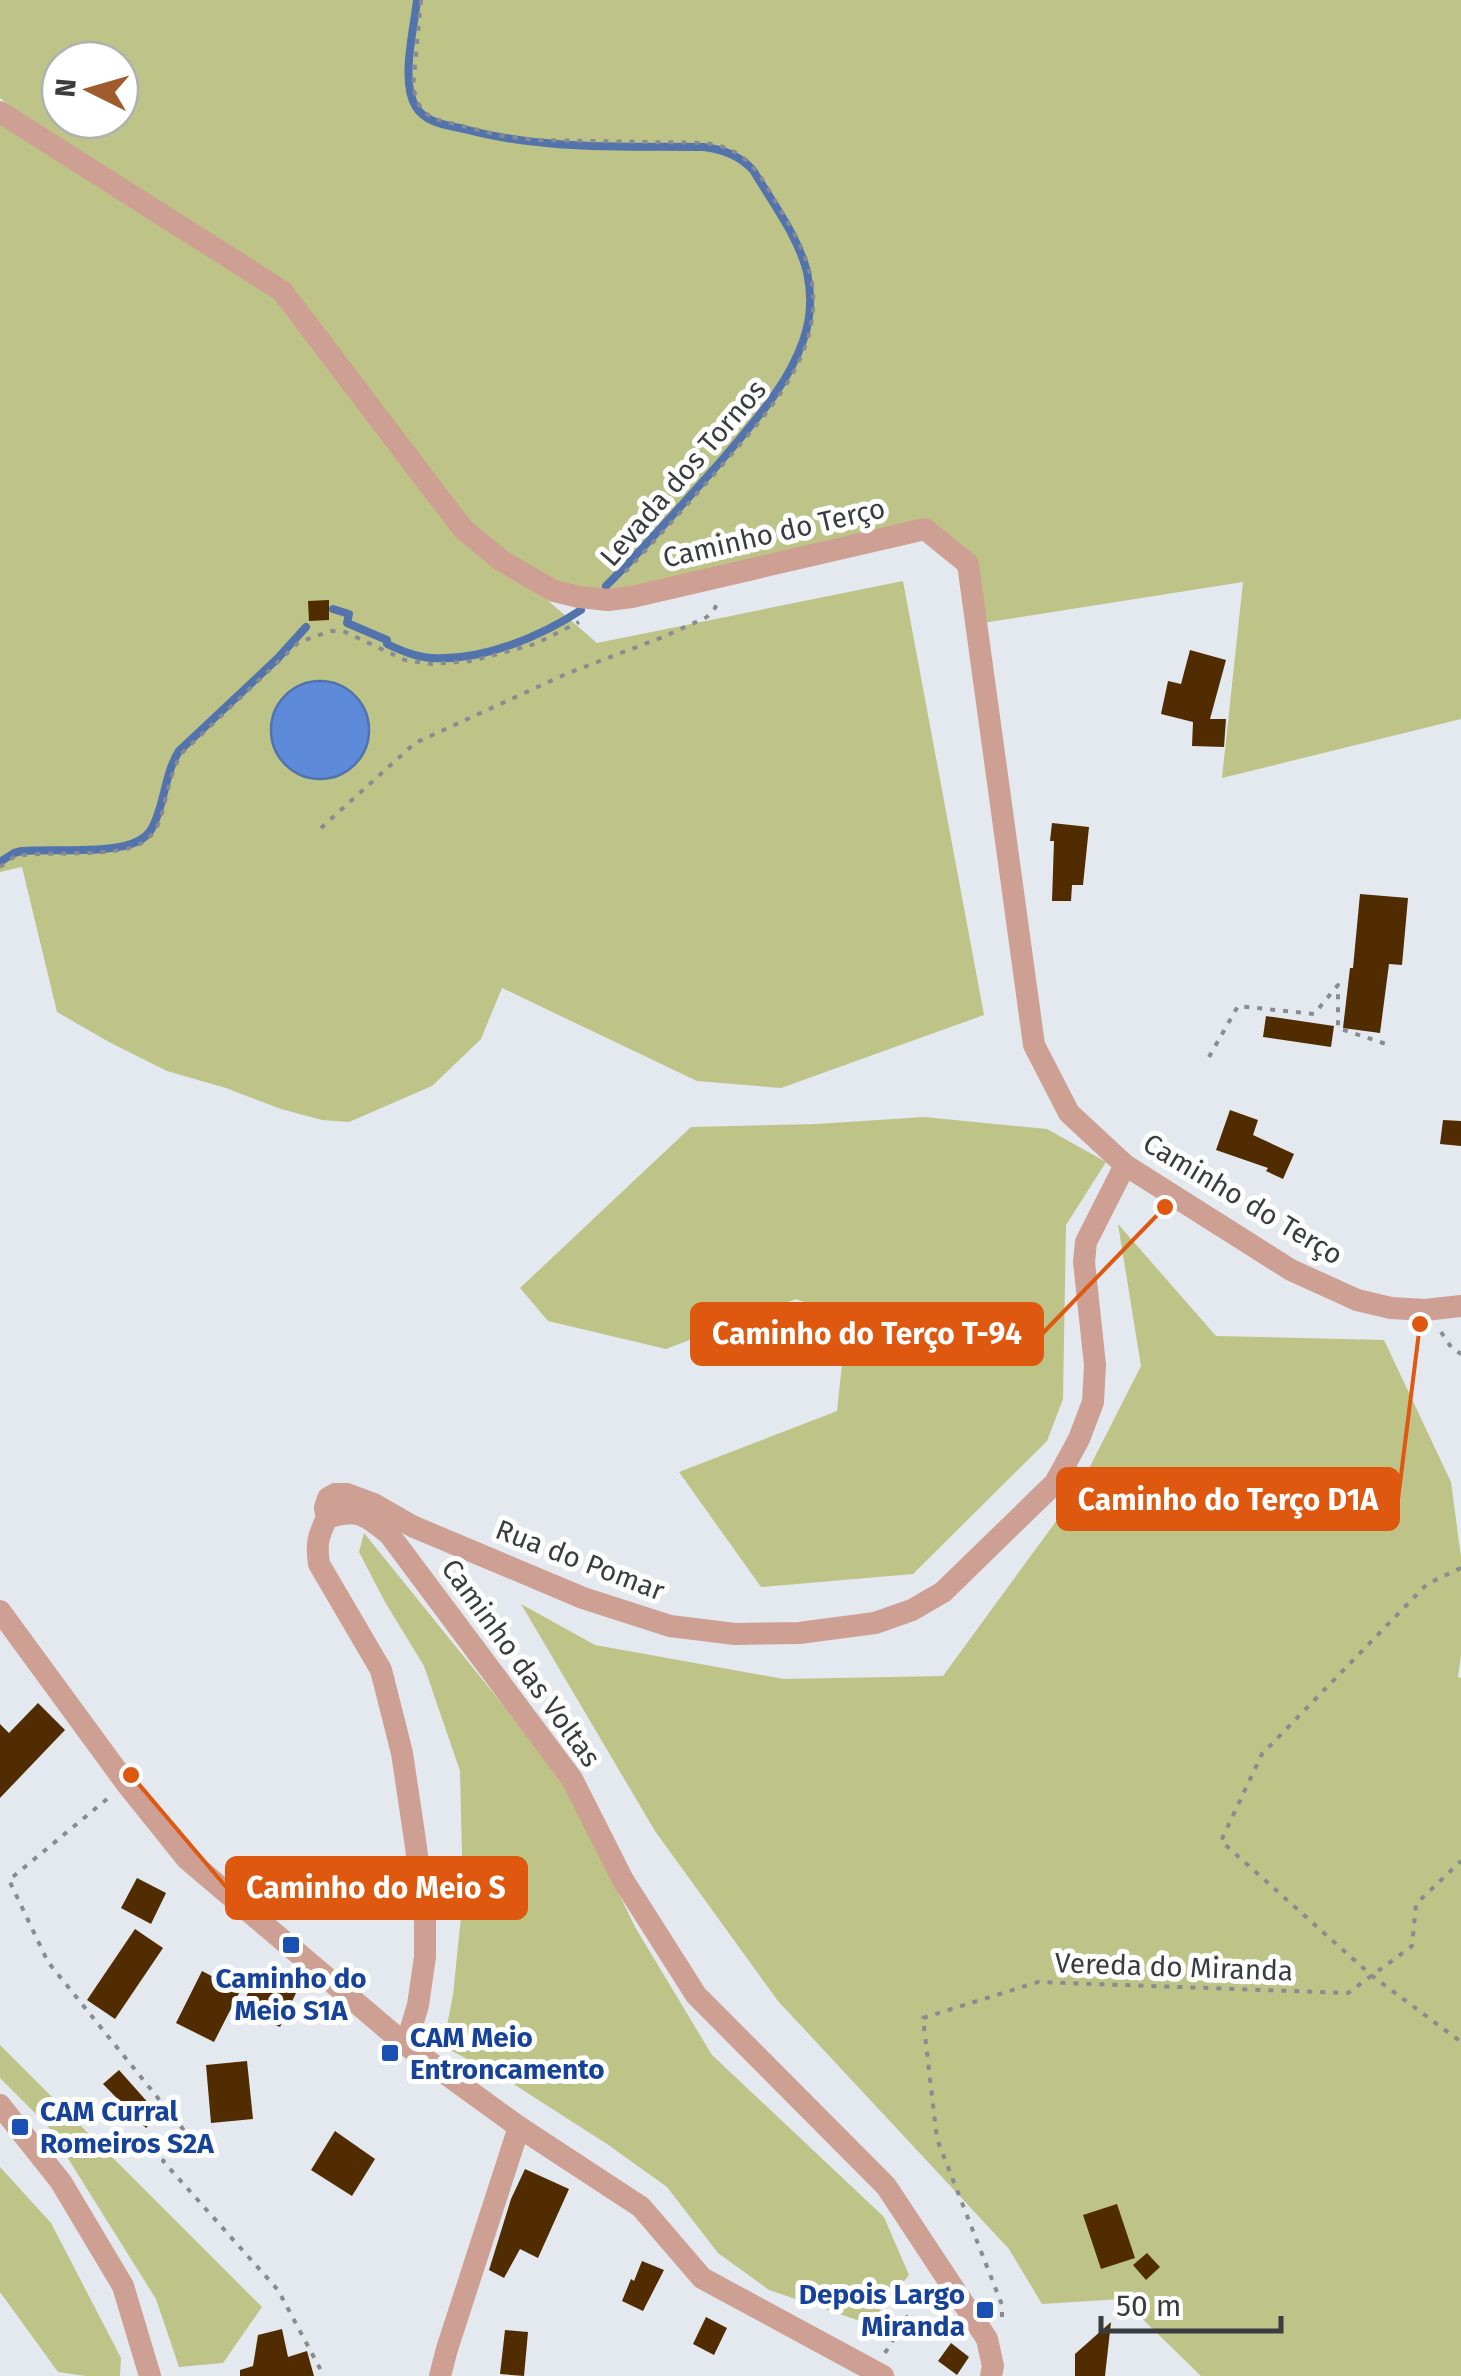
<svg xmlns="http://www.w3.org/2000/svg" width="1461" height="2376" font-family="'Fira Sans',sans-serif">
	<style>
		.green { fill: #bec388; fill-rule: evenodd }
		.water { fill: #5e8ada; stroke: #5373ac; stroke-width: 2.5 }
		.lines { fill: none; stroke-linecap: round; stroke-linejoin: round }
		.stream { stroke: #5373ac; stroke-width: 8 }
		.building { fill: #512c00 }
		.path { stroke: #888c90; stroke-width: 4; stroke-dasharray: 5 8; stroke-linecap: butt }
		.street { stroke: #cea094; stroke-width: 22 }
		.transit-dot { fill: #1a4fb4; stroke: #fff; stroke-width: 4 }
		.labels { text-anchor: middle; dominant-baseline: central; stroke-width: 10; stroke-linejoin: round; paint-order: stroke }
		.street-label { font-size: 28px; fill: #3a3d3f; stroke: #fff }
		.transit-label { font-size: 28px; font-weight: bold; fill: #164399; stroke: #fff; text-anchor: start }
		.leader { fill: none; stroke: #df580f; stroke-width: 4 }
		.callout-dot { fill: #df580f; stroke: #fff; stroke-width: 4 }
		.callout { fill: #df580f; stroke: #df580f; stroke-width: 4 }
		.callout-label { font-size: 30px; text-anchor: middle; font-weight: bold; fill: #fff }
	</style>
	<rect width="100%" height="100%" fill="#e3e9ef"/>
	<g class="green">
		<path d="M0,0h1461v719l-239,59 21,-196 -267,42 -8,-60 -43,-35 -317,71 -100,-34 89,77 306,-62 81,434 -203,73 -84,-7 -195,-93 -21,51 -49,47 -83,36 -27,-2 -41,-11 -55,-21 -59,-17 -58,-29 -52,-30 -35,-145 -22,5v-760l68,42 -68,-56zM60,60h60v60h-60z"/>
		<path d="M924,1117l123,12 59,33 -40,63 -3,174 -16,42 -134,133 -152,13 -82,-115 158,-61 10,-93 -51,-19 -130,50 -118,-28 -28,-33 171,-161 126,-3z"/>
		<path d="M1118,1224l98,112 168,4 67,142 10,75v98l-3,22 3,1v698h-260l-79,-77 -80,5 -33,-55 -231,-248 -123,-170 -134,-227 74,41 189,34 159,-3 133,-182 65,-128z"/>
		<path d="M364,1533l201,249 70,145 77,128 172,162 25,58 -40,49 -100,-34 -51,-37 -51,-66 -60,-43 -92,-59 -72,-39 10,-51 10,-97 -3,-127 -36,-105 -39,-64 -26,-50z"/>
		<path d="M0,2045l262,262 -39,56 -44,4 -23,-68 -109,-174 -47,-47z"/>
		<path d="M0,2167l51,56 70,135 -1,18h-34l-28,-4 -58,-80z"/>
	</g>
	<circle class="water" cx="320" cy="730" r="49"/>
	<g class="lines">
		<g class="stream">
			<path d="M417,0c-3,29 -17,82 -1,107 10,16 30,18 48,22 78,21 159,17 239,18 20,2 36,8 50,23 19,32 45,66 54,102 5,23 4,47 -4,69 -16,46 -51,83 -82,120 -38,43 -75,85 -115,125"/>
			<path d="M333,609l16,5 -2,9 40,17v4c15,7 29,13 45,14 50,3 108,-21 149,-48"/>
			<path d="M0,862l14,-9 8,-2c30,-2 83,2 109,-7 10,-3 19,-10 23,-20 11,-23 11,-51 25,-73l99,-93 28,-31"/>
		</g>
	</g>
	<g class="building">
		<path d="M329,600v20l-20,1 -1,-20z"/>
		<path d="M1190,650l36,10 -16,59h16l-2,28 -32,-1 1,-24 -32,-8 7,-33 13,3z"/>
		<path d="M1052,823l37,4 -6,58h-11l-1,16h-19l2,-60h-4z"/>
		<path d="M1360,894l48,4 -6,67 -13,-1 -9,69 -37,-5 7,-60h3z"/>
		<path d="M1266,1016l68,10 -3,21 -68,-10z"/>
		<path d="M1230,1110l28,10 -5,15 41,19 -11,25 -17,-8 2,-3 -52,-18z"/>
		<path d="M1443,1120l18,1v25l-21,-2z"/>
		<path d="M38,1703l27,27 -65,68v-74l9,9z"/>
		<path d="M137,1878l29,15 -15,31 -30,-16z"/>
		<path d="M135,1929l28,19 -48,71 -28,-19z"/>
		<path d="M202,1971l38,20 -26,51 -38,-19z"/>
		<path d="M257,1975l39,18 -16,34 -40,-18z"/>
		<path d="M247,2061l6,58 -42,4 -5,-58z"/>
		<path d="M119,2070l40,45 -13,13 -43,-44z"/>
		<path d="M335,2131l40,28 -23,37 -41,-26z"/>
		<path d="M525,2169l44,20 -31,69 -18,-9 -16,29 -15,-8 22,-71z"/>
		<path d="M1117,2204l18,54 -34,11 -18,-54z"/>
		<path d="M1147,2253l13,14 -14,13 -13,-15z"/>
		<path d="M642,2261l22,9 -21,41 -21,-10 9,-22 3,2z"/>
		<path d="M706,2317l21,11 -13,27 -21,-11z"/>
		<path d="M1111,2322l-6,54h-30v-22z"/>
		<path d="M282,2329l6,28 19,-6 7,25h-74v-6l13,-4 5,-31z"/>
		<path d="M505,2330l23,2 -4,44 -24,-2z"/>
		<path d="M951,2343l18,14 -12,18 -19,-14z"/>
	</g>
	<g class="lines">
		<g class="path">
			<path d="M421,0l-8,88 6,17 12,13 71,18 36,4 165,3c45,4 56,31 77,66 19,31 36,62 33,100 -4,64 -57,116 -96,162 -31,35 -61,69 -93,102"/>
			<path d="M321,828l94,-85 151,-69 97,-37 44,-20 8,-9 4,-8"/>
			<path d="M0,867l15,-11 8,-1c30,-3 83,1 110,-8 13,-4 22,-14 27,-27 7,-22 9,-46 22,-67l117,-111 32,-11 14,1 60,28 27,4 40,-3 63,-17 44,-22"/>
			<path d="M1209,1057l29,-51 76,8 24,-29v43l51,17"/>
			<path d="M1441,1332l10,15 10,7"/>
			<path d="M1461,1568l-34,16 -165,170 -41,87 150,134 90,67"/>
			<path d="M107,1799l-98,81 39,82 135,167 -20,32 115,129 46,86"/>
			<path d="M1002,2317v-12l-65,-166 -14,-121 115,-36 310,11 64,-47 4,-42 45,-43"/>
			<path d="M885,2353l24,-39"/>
		</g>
		<g class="street">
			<path d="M0,112l282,179 181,238 39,32 52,30 25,6 29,3 24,-3 293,-68 43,35 66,481 35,68 56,52 166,105 66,30 34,8 34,2 36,-4"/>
			<path d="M327,1518l-2,-10 3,-10 7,-4h12l27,10 38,22 171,72 87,28 65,8 64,-1 76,-10 37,-13 31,-18 112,-109 24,-44 14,-37 2,-37 -11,-103 2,-20 39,-77"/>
			<path d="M0,1611l126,172 61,76 219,186 113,82 122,80 61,71 181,98"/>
			<path d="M406,2045l12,-40 7,-48v-35l-9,-75 -14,-94 -21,-83 -62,-106c-3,-20 -1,-28 8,-46 31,-10 37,-4 62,16l183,245 51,101 73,115 190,191 101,153 6,27 -2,10"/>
			<path d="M0,2105l61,77 62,104 27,90"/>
			<path d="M440,2376l7,-27 72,-222"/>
		</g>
	</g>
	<g class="transit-dot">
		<rect x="281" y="1935" width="20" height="20" rx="5"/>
		<rect x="380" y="2043" width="20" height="20" rx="5"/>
		<rect x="10" y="2117" width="20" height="20" rx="5"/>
		<rect x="975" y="2300" width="20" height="20" rx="5"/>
	</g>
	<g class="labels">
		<g class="street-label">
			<text transform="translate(683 473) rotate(-49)">Levada dos Tornos</text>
			<text transform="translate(774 533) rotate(-13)">Caminho do Terço</text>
			<text transform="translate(1243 1199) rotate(31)">Caminho do Terço</text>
			<text transform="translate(580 1560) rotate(21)">Rua do Pomar</text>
			<text transform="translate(521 1663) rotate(54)">Caminho das Voltas</text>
			<text transform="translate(1174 1967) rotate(2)">Vereda do Miranda</text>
		</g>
		<g class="transit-label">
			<text x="291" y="1978" text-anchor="middle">Caminho do<tspan x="291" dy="32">Meio S1A</tspan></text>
			<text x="410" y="2037">CAM Meio<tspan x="410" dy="32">Entroncamento</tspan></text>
			<text x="40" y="2111">CAM Curral<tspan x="40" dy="32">Romeiros S2A</tspan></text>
			<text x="965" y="2294" text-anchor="end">Depois Largo<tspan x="965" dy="32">Miranda</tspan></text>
		</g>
	</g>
	<path class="leader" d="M1165 1207L1042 1334M1420 1324L1398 1499M131 1775L227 1888"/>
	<g class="callout-dot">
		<circle cx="1165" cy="1207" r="10"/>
		<circle cx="1420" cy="1324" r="10"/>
		<circle cx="131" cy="1775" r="10"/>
	</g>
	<g class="callout">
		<rect x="692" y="1304" width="350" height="60" rx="10"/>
		<rect x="1058" y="1469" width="340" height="60" rx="10"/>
		<rect x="227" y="1858" width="299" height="60" rx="10"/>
	</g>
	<g class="callout-label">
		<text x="867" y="1344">Caminho do Terço T-94</text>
		<text x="1228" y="1510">Caminho do Terço D1A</text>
		<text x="376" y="1898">Caminho do Meio S</text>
	</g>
	<g transform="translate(90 90) rotate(275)"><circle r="48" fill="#ffffff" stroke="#b0b1b2" stroke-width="2.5"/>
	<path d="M0-8L18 38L0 25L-18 38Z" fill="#a05c2c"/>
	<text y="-15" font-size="28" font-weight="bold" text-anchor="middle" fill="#3a3d3f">N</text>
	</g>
	<path d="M1101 2316v15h180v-15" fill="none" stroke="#3a3d3f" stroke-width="5"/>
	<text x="1116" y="2316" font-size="30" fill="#3a3d3f" stroke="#ffffff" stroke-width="8" paint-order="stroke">50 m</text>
</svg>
